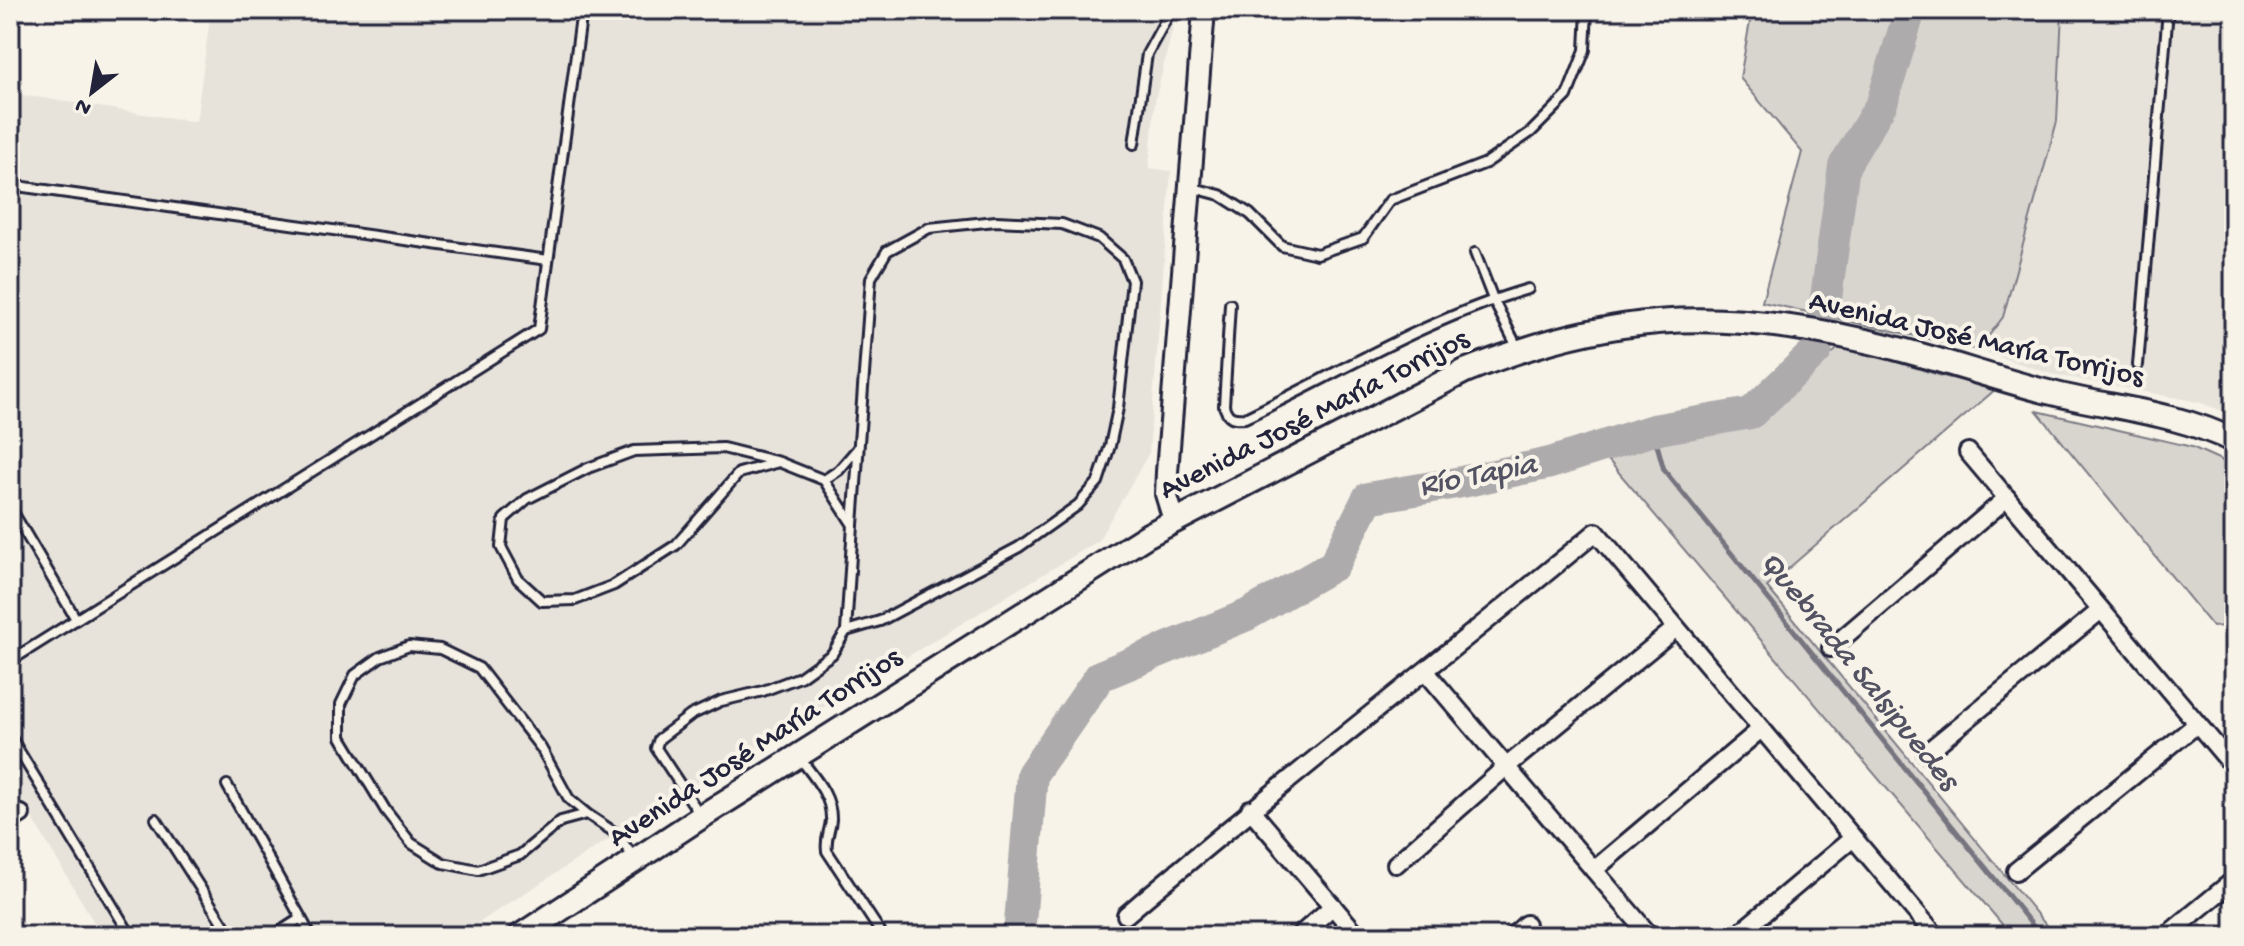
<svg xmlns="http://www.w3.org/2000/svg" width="2244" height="946" font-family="'Gochi Hand',sans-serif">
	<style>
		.built { fill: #e7e3db }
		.green { fill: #d8d5cf; stroke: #7d7c85; stroke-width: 2 }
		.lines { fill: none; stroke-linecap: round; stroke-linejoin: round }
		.stream { stroke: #76747f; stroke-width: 5 }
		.river { stroke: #aeabad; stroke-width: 32 }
		.service-casing { stroke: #22223b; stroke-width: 14 }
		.minor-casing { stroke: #22223b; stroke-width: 22 }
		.tertiary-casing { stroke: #22223b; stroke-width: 26 }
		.secondary-casing { stroke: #22223b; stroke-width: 28 }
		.service { stroke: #f7f3e8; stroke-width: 8 }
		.minor { stroke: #f7f3e8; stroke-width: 16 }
		.tertiary { stroke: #f7f3e8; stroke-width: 20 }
		.secondary { stroke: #f7f3e8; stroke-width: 22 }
		.labels { text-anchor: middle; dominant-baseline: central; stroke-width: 8; stroke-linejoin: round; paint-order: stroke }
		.street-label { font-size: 30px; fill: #22223b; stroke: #f7f3e8 }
		.water-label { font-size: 32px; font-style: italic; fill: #535263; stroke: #f7f3e8 }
	</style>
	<rect width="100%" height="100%" fill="#f7f3e8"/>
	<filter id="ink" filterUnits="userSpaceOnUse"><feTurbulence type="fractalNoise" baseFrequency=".0125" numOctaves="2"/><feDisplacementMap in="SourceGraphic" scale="16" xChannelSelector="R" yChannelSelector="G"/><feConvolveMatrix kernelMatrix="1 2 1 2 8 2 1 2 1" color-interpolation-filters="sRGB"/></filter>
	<g filter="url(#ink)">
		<g class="built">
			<path d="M211,10h951l-1,10 13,3 -19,78 -6,67 22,3 -22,282 -51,88 -447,271 -193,124h-356l-92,-156v-687l186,29z"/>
			<path d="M2062,10h172v405l-36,-13 -147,-28 -73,-24 25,-33 54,-196z"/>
		</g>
		<g class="green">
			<path d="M1752,10h310l-5,111 -54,196 -25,33 -216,-48 40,-150 -62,-74z"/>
			<path d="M1842,345l100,31 55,12 -230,199 288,349h-43l-408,-481 162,-46z"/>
			<path d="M2037,411l155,36 42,19v159l-21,2z"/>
		</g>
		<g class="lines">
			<path class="stream" d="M1653,430l11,40 377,466"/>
			<path class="river" d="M1019,936l13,-162 68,-98 147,-61 87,-50 34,-67 94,-16 88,-19 103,-33 98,-17 65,-62 10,-53 18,-132 38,-63 28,-93"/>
			<g class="service-casing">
				<g id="service">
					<path d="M1134,144l13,-90 24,-44"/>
					<path d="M10,185l538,75"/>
					<path d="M1190,187l30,8 30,19 32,32 35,8 46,-16 27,-38 96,-37 45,-31 36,-36 18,-46 2,-40"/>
					<path d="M1475,253l18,46 25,50"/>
					<path d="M1230,304l-6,102c4,12 9,13 21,12 94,-45 183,-100 283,-129"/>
					<path d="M2138,365l30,-355"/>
					<path d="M824,480l15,-10 19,-22"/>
					<path d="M10,507l66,112"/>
					<path d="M846,631l34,-10 139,-74 59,-42 20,-23 12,-36 8,-38 14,-127 -9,-22 -24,-21 -37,-14 -66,-3 -67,7 -42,23 -16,27 -18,247"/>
					<path d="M10,661l529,-332 43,-319"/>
					<path d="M10,736l121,200"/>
					<path d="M799,757c14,19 33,38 32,63 -1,12 -6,18 -4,31l56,85"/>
					<path d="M227,785l84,151"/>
					<path d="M587,814l-18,-15 -28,-51 -62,-80 -39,-19 -31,-3 -29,11 -25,18 -14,29v33l45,74 25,32 32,20 35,7 42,-15 41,-34 26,-7 30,20 17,24"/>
					<path d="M701,816l-45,-68 3,-9 32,-24 30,-14 42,-10 37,-14 32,-23 14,-23 7,-106 -29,-45 -45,-18 -40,11 -63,72 -62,40 -39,15 -33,1 -24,-22 -17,-32 3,-28 23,-20 61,-31 46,-17 89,-3 56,14"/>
					<path d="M156,819l75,117"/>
					<path d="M273,936l28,-18"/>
				</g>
			</g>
			<g class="minor-casing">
				<g id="minor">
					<path d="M1968,452l266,315"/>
					<path d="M1831,648l176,-150"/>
					<path d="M1426,672l224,264"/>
					<path d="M1926,753l175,-143"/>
					<path d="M1250,809l108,127"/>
					<path d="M10,821l11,-7"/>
					<path d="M1396,864l111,-98 169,-138"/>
					<path d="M1594,870l167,-141"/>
					<path d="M2016,871l181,-147"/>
					<path d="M1126,915c153,-131 314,-254 470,-383l340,404"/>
					<path d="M1299,936l34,-30"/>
					<path d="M1513,936l13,-12"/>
					<path d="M1736,936l117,-98"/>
					<path d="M2166,936l68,-56"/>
				</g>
			</g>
			<g class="tertiary-casing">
				<path id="tertiary" d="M1174,520l-8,-26 1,-22 37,-462"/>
			</g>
			<g class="secondary-casing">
				<path id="secondary" d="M520,936l181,-119 447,-282 317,-164c141,-57 248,-64 396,-31 63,13 124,36 187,52 62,16 128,20 186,49"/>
			</g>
			<use href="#service" class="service"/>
			<use href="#minor" class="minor"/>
			<use href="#tertiary" class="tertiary"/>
			<use href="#secondary" class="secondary"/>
		</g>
	</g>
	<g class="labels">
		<g class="street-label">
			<text transform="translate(1976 341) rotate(13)">Avenida José María Torrijos</text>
			<text transform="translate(1315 416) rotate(-27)">Avenida José María Torrijos</text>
			<text transform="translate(756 749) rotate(-33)">Avenida José María Torrijos</text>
		</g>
		<g class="water-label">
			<text transform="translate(1478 477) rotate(-11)">Río Tapia</text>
			<text transform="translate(1858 672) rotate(51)">Quebrada Salsipuedes</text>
		</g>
	</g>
	<rect width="2244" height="946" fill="none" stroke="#f7f3e8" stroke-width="40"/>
	<rect x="20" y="20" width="2204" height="906" fill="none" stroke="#22223b" stroke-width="3" filter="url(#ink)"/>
	<g transform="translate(92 92) rotate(211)" stroke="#f7f3e8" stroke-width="6" paint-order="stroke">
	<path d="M0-6L14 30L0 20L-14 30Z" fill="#22223b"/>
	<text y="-12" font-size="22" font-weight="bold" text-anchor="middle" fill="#22223b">N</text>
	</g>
</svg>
